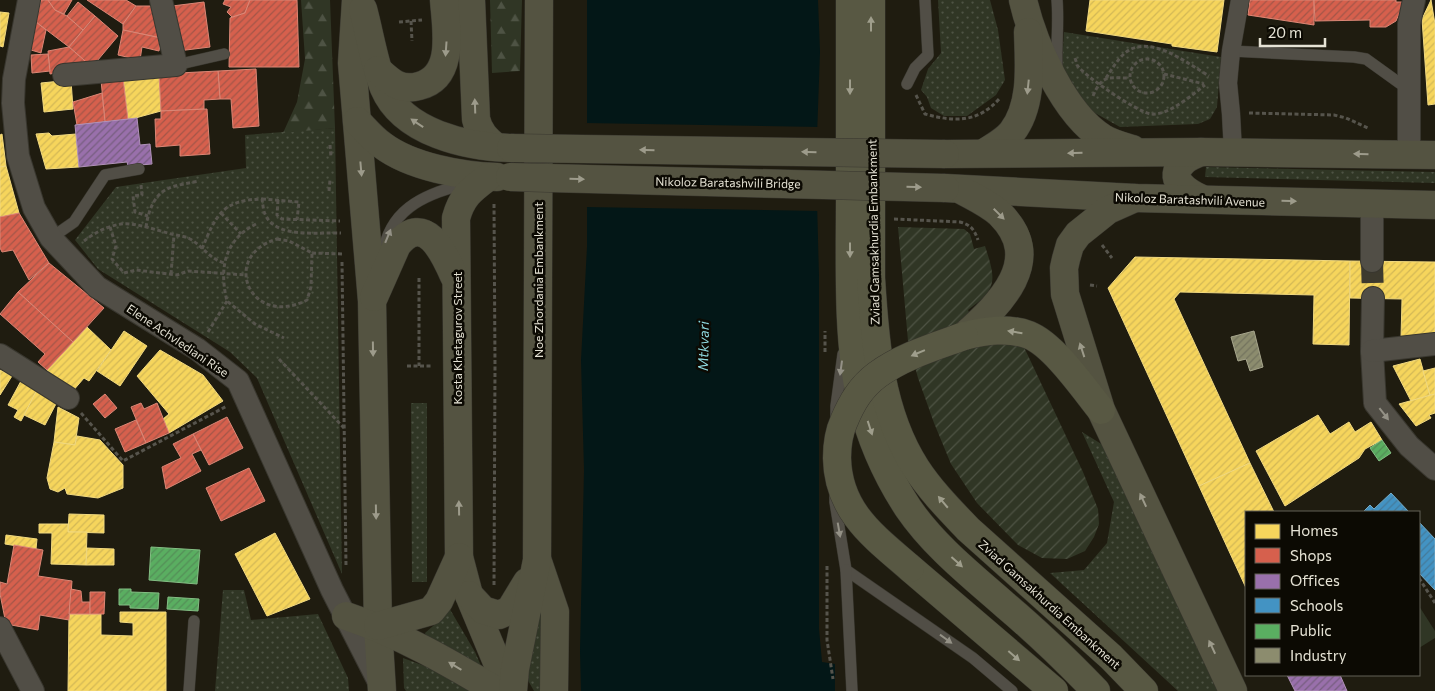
<svg xmlns="http://www.w3.org/2000/svg" width="1435" height="691" font-family="Commissioner,sans-serif">
	<style>
		.grass { fill: url(#grass-dots) }
		.forest { fill: url(#forest-firs) }
		.garden { fill: url(#garden-furrows) }
		.pitch { fill: #303625 }
		.water { fill: #031717 }
		.pier { fill: #1f1c10 }
		.homes { fill: url(#homes-hatch); stroke: #f1d980 }
		.shops { fill: url(#shops-hatch); stroke: #db8776 }
		.offices { fill: url(#offices-hatch); stroke: #b092b8 }
		.schools { fill: url(#schools-hatch); stroke: #74abc8 }
		.public { fill: url(#public-hatch); stroke: #84be84 }
		.industry { fill: url(#industry-hatch); stroke: #a7a68d }
		.lines { fill: none; stroke-linecap: round; stroke-linejoin: round }
		.minor-tunnel { stroke: #3d3a2e; stroke-width: 22; stroke-dasharray: 22 11; stroke-linecap: butt }
		.service-casing { stroke: #39372f; stroke-width: 12 }
		.pedestrian-casing { stroke: #39372f; stroke-width: 19 }
		.minor-casing { stroke: #39372f; stroke-width: 24 }
		.primary-casing { stroke: #39372f; stroke-width: 29 }
		.trunk-casing { stroke: #39372f; stroke-width: 29 }
		.path { stroke: #56544c; stroke-width: 3; stroke-dasharray: 4 2.5; stroke-linecap: butt }
		.service { stroke: #514e46; stroke-width: 11 }
		.pedestrian { stroke: #514e46; stroke-width: 18 }
		.minor { stroke: #514e46; stroke-width: 22 }
		.primary { stroke: #545341; stroke-width: 28 }
		.trunk { stroke: #585843; stroke-width: 28 }
		.primary-bridge-casing { stroke: #39372f; stroke-width: 29; stroke-linecap: butt }
		.trunk-bridge-casing { stroke: #39372f; stroke-width: 29; stroke-linecap: butt }
		.primary-bridge { stroke: #545341; stroke-width: 28 }
		.trunk-bridge { stroke: #585843; stroke-width: 28 }
		.oneway { fill: #9f9e8c }
		.oneway2 { fill: #9d9b8b }
		.oneway3 { fill: #949186 }
		.labels { text-anchor: middle; dominant-baseline: central; stroke-width: 5; stroke-linejoin: round; paint-order: stroke }
		.street-label { font-size: 12px; fill: #e6e3d5; stroke: #0c0a03 }
		.water-label { font-size: 14px; font-style: italic; fill: #90dae0; stroke: #0c0a03 }
	</style>
	<defs>
		<pattern id="grass-dots" width="8" height="8" patternUnits="userSpaceOnUse" patternTransform="scale(1.25)"><rect width="8" height="8" fill="#303625"/><path d="M2 2h.1M6 6h.1" fill="none" stroke="#4e5344" stroke-width="1.8" stroke-linecap="round"/></pattern>
		<pattern id="forest-firs" width="22" height="20" patternUnits="userSpaceOnUse" patternTransform="scale(1.25)"><rect width="22" height="20" fill="#303625"/><path d="M5 1l3.5 6h-7zM16 11l3.5 6h-7z" fill="#4e5344"/></pattern>
		<pattern id="garden-furrows" width="10" height="10" patternUnits="userSpaceOnUse" patternTransform="scale(1.25)"><rect width="10" height="10" fill="#303625"/><path d="M-1 1l2-2M0 10L10 0M9 11l2-2" fill="none" stroke="#4e5344"/></pattern>
		<pattern id="homes-hatch" width="6" height="6" patternUnits="userSpaceOnUse" patternTransform="scale(1.25)"><rect width="6" height="6" fill="#f6d55c"/><path d="M-1 1l2-2M0 6l6-6M5 7l2-2" fill="none" stroke="#d3b856"/></pattern>
		<pattern id="shops-hatch" width="6" height="6" patternUnits="userSpaceOnUse" patternTransform="scale(1.25)"><rect width="6" height="6" fill="#d6604d"/><path d="M-1 1l2-2M0 6l6-6M5 7l2-2" fill="none" stroke="#a35648"/></pattern>
		<pattern id="offices-hatch" width="6" height="6" patternUnits="userSpaceOnUse" patternTransform="scale(1.25)"><rect width="6" height="6" fill="#9970ab"/><path d="M-1 1l2-2M0 6l6-6M5 7l2-2" fill="none" stroke="#775e80"/></pattern>
		<pattern id="schools-hatch" width="6" height="6" patternUnits="userSpaceOnUse" patternTransform="scale(1.25)"><rect width="6" height="6" fill="#4393c3"/><path d="M-1 1l2-2M0 6l6-6M5 7l2-2" fill="none" stroke="#447b9c"/></pattern>
		<pattern id="public-hatch" width="6" height="6" patternUnits="userSpaceOnUse" patternTransform="scale(1.25)"><rect width="6" height="6" fill="#5aae61"/><path d="M-1 1l2-2M0 6l6-6M5 7l2-2" fill="none" stroke="#548e57"/></pattern>
		<pattern id="industry-hatch" width="6" height="6" patternUnits="userSpaceOnUse" patternTransform="scale(1.25)"><rect width="6" height="6" fill="#8c8c6e"/><path d="M-1 1l2-2M0 6l6-6M5 7l2-2" fill="none" stroke="#73735e"/></pattern>
	</defs>
	<rect width="100%" height="100%" fill="#1f1c10"/>
	<g class="grass">
		<path d="M938,0h52l8,30 7,50 -9,15 -29,21h-23l-13,-8 -4,-11 -6,-7 7,-21 13,-16z"/>
		<path d="M1064,32l157,25 -4,50 -7,12 -12,5 -78,3 -34,-19 -24,-43z"/>
		<path d="M335,128l7,446 -85,-196 -27,-26 -132,-83 -23,-29 41,-53 130,-19 -1,-33z"/>
		<path d="M1206,167l229,5v11l-230,-6z"/>
		<path d="M411,403h16v179h-15z"/>
		<path d="M1082,432l21,13 117,246h-42l-128,-118 34,-3 23,-27 7,-41z"/>
		<path d="M223,590h21l7,30 67,-6 30,64 1,13h-134z"/>
		<path d="M542,604v87h-8l-8,-14z"/>
		<path d="M448,606l27,46 7,16 -55,-28 -2,-7 16,-14z"/>
		<path d="M403,658l44,16 26,17h-67l-2,-3z"/>
	</g>
	<g class="forest">
		<path d="M301,0h29l5,128 -52,5 14,-31 8,-43z"/>
		<path d="M490,0h32l-2,71 -28,2z"/>
	</g>
	<path class="garden" d="M898,227l66,2 6,5 4,15 11,-3c11,34 13,43 -17,64l17,36 20,-6 18,5 60,127 15,37 1,15 -5,13 -9,14 -18,8 -25,-1 -24,-13 -41,-42 -26,-39 -17,-41 -16,-45 -10,-37z"/>
	<path class="pitch" d="M1419,606l16,25v7l-16,10z"/>
	<path class="water" d="M587,0h231l2,52 -4,112 3,112v353l3,33 13,2v27h-254l-1,-40 4,-181 -3,-110 6,-113z"/>
	<path class="pier" d="M585,123l235,4v84l-235,-4z"/>
	<g class="homes">
		<path d="M1090,0h134l-7,52 -45,-6v-2l-86,-13z"/>
		<path d="M1431,0l4,24v80l-7,1 -6,-86z"/>
		<path d="M0,12l9,1 -6,34 -3,-1z"/>
		<path d="M159,74l2,37 -33,9 -5,-42z"/>
		<path d="M71,80l2,29 -29,3 -3,-29z"/>
		<path d="M49,133l3,3 24,-2 3,33 -33,2 -10,-35z"/>
		<path d="M2,134l4,32 -6,1v-32z"/>
		<path d="M6,166l13,47 -19,4v-50z"/>
		<path d="M1135,257l215,4 -1,84 -36,-1 1,-49 -134,-3 -6,7 76,164 -51,23 -91,-198z"/>
		<path d="M1350,261l85,1v77l-34,-1 1,-39 -52,-1z"/>
		<path d="M87,327l24,23 -22,31 -5,-3 -12,14 -25,-22z"/>
		<path d="M124,331l23,15 -27,40 -23,-15z"/>
		<path d="M160,350l43,25 20,26 -54,32 -6,-14 6,-5 -32,-38z"/>
		<path d="M1420,359l10,36 -19,6 -18,-35z"/>
		<path d="M1435,368v26l-5,1 -7,-24z"/>
		<path d="M0,370l12,6 -12,19z"/>
		<path d="M21,381l16,9 -16,31 -7,-4 4,-7 -10,-5z"/>
		<path d="M37,390l21,10 -13,25 -21,-10z"/>
		<path d="M1435,394v19l-6,2 2,3 -15,8 -17,-22z"/>
		<path d="M58,407l21,11 -4,27 -21,-3z"/>
		<path d="M1318,415l12,19 19,-12 6,10 16,-10 11,18 -17,9 -6,9 -74,48 -29,-55z"/>
		<path d="M77,436l23,4 23,25v23l-25,10 -31,-4 -2,-6 -7,4 -8,-3 -3,-11 7,-36 21,3z"/>
		<path d="M1250,463l24,49h-28v76l-47,-102z"/>
		<path d="M69,514l35,1v18l-36,-1z"/>
		<path d="M39,524h29v8h19l-1,33 -35,-1 1,-31h-13z"/>
		<path d="M275,533l35,66 -43,17 -32,-62z"/>
		<path d="M6,535l31,4 -1,10 -31,-5z"/>
		<path d="M87,548l27,1v16h-28z"/>
		<path d="M120,612h46v79h-98l1,-77h32v21l32,1v-13l-13,-1z"/>
	</g>
	<g class="shops">
		<path d="M41,0h7l7,10 12,6 16,14 -14,17 -33,-25z"/>
		<path d="M48,0h24l-8,14 -9,-4z"/>
		<path d="M87,0h39l10,6 -13,18z"/>
		<path d="M225,0h25l-5,13 -13,4 -5,-5 4,-5 -8,-3z"/>
		<path d="M250,0h47l2,67h-70l1,-49 15,-5z"/>
		<path d="M1250,0h64v25l-66,-10z"/>
		<path d="M1314,0h82v2h8l-8,19 -10,6h-16v-7l-55,1z"/>
		<path d="M78,2l17,14 -12,14 -16,-14z"/>
		<path d="M204,2l6,45 -32,4 -6,-45z"/>
		<path d="M136,6h21l4,32 -38,-8v-6z"/>
		<path d="M95,16l23,20 -26,31 -23,-20z"/>
		<path d="M36,22l10,8 -5,23 -10,-3z"/>
		<path d="M123,30l38,8 -2,13 -17,-4 -2,13 -22,-5z"/>
		<path d="M69,47l23,20 -42,7 -2,-23z"/>
		<path d="M48,54l2,17 -18,2 -1,-18z"/>
		<path d="M256,69l3,57 -26,2 -2,-29h-11l-2,-28z"/>
		<path d="M218,71l2,28 -16,1v9l-43,2 -2,-37z"/>
		<path d="M123,78l5,42 -23,2 -4,-42z"/>
		<path d="M102,93l3,29 -28,3 -4,-23z"/>
		<path d="M207,109l3,45 -30,2v-11l-24,2 -1,-28h6v-8z"/>
		<path d="M19,213l30,50 -20,17 -16,-30 -11,2 -2,-4v-31z"/>
		<path d="M49,263l55,45 -31,34 -55,-50z"/>
		<path d="M18,292l55,50 -26,28 -9,-8 7,-8 -45,-40z"/>
		<path d="M105,394l12,14 -12,10 -12,-14z"/>
		<path d="M141,403l3,6 13,-6 12,30 -23,10 -15,-36z"/>
		<path d="M227,417l16,31 -34,17 -16,-31z"/>
		<path d="M136,420l10,23 -21,9 -10,-23z"/>
		<path d="M193,434l8,16 -9,4 9,17 -35,18 -4,-22 19,-9 -8,-14z"/>
		<path d="M249,468l16,33 -44,20 -15,-33z"/>
		<path d="M14,545l29,5 -5,26 34,5 -3,39 -29,-5 -2,15 -32,-6 -6,-30v-12l7,2z"/>
		<path d="M71,589l10,2 1,11h8v12h-21z"/>
		<path d="M90,592h15l-1,22h-14z"/>
	</g>
	<g class="offices">
		<path d="M137,118l3,27 10,-1 2,20 -24,2 -1,-4 -48,5 -4,-42z"/>
		<path d="M1287,675h53l7,16h-52z"/>
	</g>
	<g class="schools">
		<path d="M1391,493l18,19h-46l7,-7 4,4z"/>
		<path d="M1419,522l16,17v51l-16,-17z"/>
	</g>
	<g class="public">
		<path d="M1382,440l9,13 -12,8 -9,-13z"/>
		<path d="M151,547l49,3 -3,34 -48,-4z"/>
		<path d="M119,589h12v3l28,1 -1,16 -28,-1v-3h-11z"/>
		<path d="M168,597l31,2 -1,12 -31,-2z"/>
	</g>
	<path class="industry" d="M1254,331l9,36 -13,4 -4,-12 -8,2 -7,-24z"/>
	<g class="lines">
		<path class="minor-tunnel" d="M1372,261l1,37"/>
		<g class="service-casing">
			<g id="service">
				<path d="M1057,0c2,23 -1,45 0,68"/>
				<path d="M1231,51l123,6 12,2 43,31"/>
				<path d="M176,65l48,-11"/>
				<path d="M907,84l8,-16 13,-13 -3,-55"/>
				<path d="M51,238l23,-16 31,-47 34,-6"/>
				<path d="M384,248c10,-44 46,-54 85,-66"/>
				<path d="M836,420v-14l7,-52"/>
				<path d="M835,493v9l11,68 127,88 39,33"/>
				<path d="M846,570l6,121"/>
				<path d="M189,691l5,-70"/>
			</g>
		</g>
		<g class="pedestrian-casing">
			<path id="pedestrian" d="M1233,152l-2,-38 -3,-31 3,-32 9,-51"/>
		</g>
		<g class="minor-casing">
			<g id="minor">
				<path d="M29,0l-15,79 -1,24 5,53 16,52 17,30 46,49 100,62 41,32 94,209 47,92"/>
				<path d="M64,75l112,-10 -15,-65"/>
				<path d="M1409,154v-130l5,-24"/>
				<path d="M1372,261v-58"/>
				<path d="M1373,298l-1,53 3,52 34,43 26,23"/>
				<path d="M1372,351l63,-7"/>
				<path d="M0,355l68,43"/>
				<path d="M0,628l33,63"/>
			</g>
		</g>
		<g class="primary-casing">
			<g id="primary">
				<path d="M356,0l-4,63 20,238 6,325 4,65"/>
				<path d="M471,0l5,119c3,13 10,20 20,28"/>
				<path d="M1023,0c10,43 41,114 80,138 8,5 19,8 29,11"/>
				<path d="M363,9c7,26 11,54 21,79 19,45 83,59 127,60"/>
				<path d="M378,70c13,12 22,21 41,16 37,-9 27,-58 25,-86"/>
				<path d="M357,121c8,8 15,17 25,24 29,22 80,31 115,32"/>
				<path d="M1201,152c-5,2 -13,5 -17,9 -19,18 3,31 18,38"/>
				<path d="M984,153c9,-6 21,-12 28,-21 21,-27 17,-67 16,-100"/>
				<path d="M945,154l256,-2 234,3"/>
				<path d="M488,177c-17,13 -26,19 -32,41l3,339 10,38 40,96"/>
				<path d="M945,188l190,10 300,7"/>
				<path d="M963,191c13,7 26,13 37,23 46,46 0,90 -36,122"/>
				<path d="M1135,198l-27,12 -30,24 -8,11 -4,14 -2,9 1,26 36,116 132,281"/>
				<path d="M374,297l23,-52c28,-34 47,8 57,31"/>
				<path d="M538,562l17,50 -1,79"/>
				<path d="M469,595l14,15 16,5 11,-5 17,-28"/>
				<path d="M346,616c54,18 102,46 151,75"/>
				<path d="M378,626l53,-15 8,-10 20,-44"/>
				<path d="M513,691l2,-22 22,-109 2,-560"/>
			</g>
		</g>
		<g class="trunk-casing">
			<g id="trunk">
				<path d="M850,0c0,67 0,134 0,200 0,64 -3,139 11,200 9,37 26,76 47,108 26,38 63,67 97,97 32,27 62,56 91,86"/>
				<path d="M871,0v278c4,65 9,134 45,190 15,23 34,42 52,61l143,128 33,34"/>
				<path d="M964,336c21,-5 44,-9 65,-1 25,10 55,54 72,75"/>
				<path d="M910,568l144,123"/>
			</g>
		</g>
		<g class="path">
			<path d="M411,21l1,20"/>
			<path d="M399,22l23,-2"/>
			<path d="M1075,58c0,0 2,6 2,7 7,11 62,48 74,49 17,2 41,-19 54,-29"/>
			<circle cx="1147" cy="76" r="17"/>
			<path d="M1164,74l40,10"/>
			<path d="M1106,78c6,-9 11,-18 19,-25 24,-20 62,10 84,23"/>
			<path d="M916,95l9,19c30,8 53,9 75,-16"/>
			<path d="M1093,96c9,-22 16,-18 36,-18"/>
			<path d="M1249,113l85,2 12,3 22,10"/>
			<path d="M330,145l1,12"/>
			<path d="M141,185l1,10 -9,1 2,16 13,4"/>
			<path d="M329,191l1,-11"/>
			<path d="M262,199l37,3 -2,18"/>
			<path d="M278,200l-1,15 5,4 58,2"/>
			<path d="M494,204l1,162 -1,219"/>
			<path d="M221,213l20,21"/>
			<path d="M894,219l66,3c11,3 14,7 18,18"/>
			<path d="M256,224c-32,16 -37,45 -29,77l28,23 29,14"/>
			<path d="M110,227l6,19 -4,13 12,14 12,-3 41,5 11,-4 58,4"/>
			<path d="M146,227c2,-14 7,-31 21,-38 8,-4 23,-6 32,-8"/>
			<path d="M277,239l12,2 23,12 -1,34 -4,13c-57,29 -88,-44 -30,-61z"/>
			<path d="M84,241c11,-9 31,-19 46,-17 13,1 26,6 38,9 8,3 15,2 22,6 13,7 20,21 35,24"/>
			<path d="M1102,245l10,13"/>
			<path d="M202,249c14,-34 20,-49 60,-50 1,5 1,11 3,15 10,25 54,18 76,19"/>
			<path d="M312,253l30,1"/>
			<path d="M342,262l4,304"/>
			<path d="M171,274l3,-39"/>
			<path d="M419,278v88"/>
			<path d="M1090,285l7,1"/>
			<path d="M208,332l19,-31"/>
			<path d="M825,352v-21"/>
			<path d="M279,359l65,69"/>
			<path d="M407,366h24"/>
			<path d="M81,413l42,48 104,-55"/>
			<path d="M827,566v74l6,39"/>
			<path d="M1419,578l16,25"/>
		</g>
		<use href="#service" class="service"/>
		<use href="#pedestrian" class="pedestrian"/>
		<use href="#minor" class="minor"/>
		<use href="#primary" class="primary"/>
		<use href="#trunk" class="trunk"/>
		<g class="primary-bridge-casing">
			<g id="primary-bridge">
				<path d="M511,148l434,6"/>
				<path d="M510,177l435,11"/>
			</g>
		</g>
		<g class="trunk-bridge-casing">
			<path id="trunk-bridge" d="M910,568c-37,-32 -72,-57 -73,-110 0,-13 2,-26 7,-37 8,-19 17,-34 33,-46 26,-19 57,-28 87,-39"/>
		</g>
		<use href="#primary-bridge" class="primary-bridge"/>
		<use href="#trunk-bridge" class="trunk-bridge"/>
	</g>
	<defs><path id="oneway-solid" d="M-6-.8H1V-3.2L6.5 0L1 3.2V.8H-6Z" transform="scale(1.25)"/></defs>
	<g class="oneway">
		<use href="#oneway-solid" transform="translate(871 24) rotate(-90)"/>
		<use href="#oneway-solid" transform="translate(850 87) rotate(90)"/>
		<use href="#oneway-solid" transform="translate(850 250) rotate(90)"/>
		<use href="#oneway-solid" transform="translate(1015 332) rotate(-171)"/>
		<use href="#oneway-solid" transform="translate(918 353) rotate(157)"/>
		<use href="#oneway-solid" transform="translate(870 428) rotate(72)"/>
		<use href="#oneway-solid" transform="translate(943 502) rotate(-130)"/>
		<use href="#oneway-solid" transform="translate(957 562) rotate(42)"/>
		<use href="#oneway-solid" transform="translate(1014 656) rotate(41)"/>
	</g>
	<g class="oneway2">
		<use href="#oneway-solid" transform="translate(446 49) rotate(94)"/>
		<use href="#oneway-solid" transform="translate(1028 87) rotate(96)"/>
		<use href="#oneway-solid" transform="translate(475 106) rotate(-92)"/>
		<use href="#oneway-solid" transform="translate(417 123) rotate(-146)"/>
		<use href="#oneway-solid" transform="translate(647 150) rotate(-179)"/>
		<use href="#oneway-solid" transform="translate(809 152) rotate(-179)"/>
		<use href="#oneway-solid" transform="translate(1075 153) rotate(179)"/>
		<use href="#oneway-solid" transform="translate(1361 154) rotate(-179)"/>
		<use href="#oneway-solid" transform="translate(361 169) rotate(85)"/>
		<use href="#oneway-solid" transform="translate(577 179) rotate(1)"/>
		<use href="#oneway-solid" transform="translate(914 187) rotate(1)"/>
		<use href="#oneway-solid" transform="translate(1289 201) rotate(1)"/>
		<use href="#oneway-solid" transform="translate(999 214) rotate(45)"/>
		<use href="#oneway-solid" transform="translate(373 349) rotate(89)"/>
		<use href="#oneway-solid" transform="translate(1082 350) rotate(-108)"/>
		<use href="#oneway-solid" transform="translate(1143 500) rotate(-115)"/>
		<use href="#oneway-solid" transform="translate(459 508) rotate(-91)"/>
		<use href="#oneway-solid" transform="translate(376 512) rotate(89)"/>
		<use href="#oneway-solid" transform="translate(1212 647) rotate(-115)"/>
		<use href="#oneway-solid" transform="translate(455 666) rotate(-149)"/>
	</g>
	<g class="oneway3">
		<use href="#oneway-solid" transform="translate(388 236) rotate(-68)"/>
		<use href="#oneway-solid" transform="translate(841 368) rotate(98)"/>
		<use href="#oneway-solid" transform="translate(1384 414) rotate(52)"/>
		<use href="#oneway-solid" transform="translate(839 530) rotate(80)"/>
		<use href="#oneway-solid" transform="translate(946 639) rotate(36)"/>
	</g>
	<g class="labels">
		<g class="street-label">
			<text transform="translate(728 182) rotate(1)">Nikoloz Baratashvili Bridge</text>
			<text transform="translate(1190 199) rotate(2)">Nikoloz Baratashvili Avenue</text>
			<text transform="translate(873 232) rotate(-91)">Zviad Gamsakhurdia Embankment</text>
			<text transform="translate(538 280) rotate(-90)">Noe Zhordania Embankment</text>
			<text transform="translate(457 338) rotate(-90)">Kosta Khetagurov Street</text>
			<text transform="translate(178 340) rotate(34)">Elene Achvlediani Rise</text>
			<text transform="translate(1050 604) rotate(42)">Zviad Gamsakhurdia Embankment</text>
		</g>
		<g class="water-label">
			<text transform="translate(703 346) rotate(-89)">Mtkvari</text>
		</g>
	</g>
	<rect x="1245" y="511" width="175" height="165" fill="#0c0a03" stroke="#636157"/>
	<rect x="1255" y="524" width="25" height="15" fill="#f6d55c" stroke="#636157"/>
	<text x="1290" y="536" font-size="15" fill="#e6e3d5">Homes</text>
	<rect x="1255" y="548" width="25" height="15" fill="#d6604d" stroke="#636157"/>
	<text x="1290" y="561" font-size="15" fill="#e6e3d5">Shops</text>
	<rect x="1255" y="574" width="25" height="15" fill="#9970ab" stroke="#636157"/>
	<text x="1290" y="586" font-size="15" fill="#e6e3d5">Offices</text>
	<rect x="1255" y="598" width="25" height="15" fill="#4393c3" stroke="#636157"/>
	<text x="1290" y="611" font-size="15" fill="#e6e3d5">Schools</text>
	<rect x="1255" y="624" width="25" height="15" fill="#5aae61" stroke="#636157"/>
	<text x="1290" y="636" font-size="15" fill="#e6e3d5">Public</text>
	<rect x="1255" y="648" width="25" height="15" fill="#8c8c6e" stroke="#636157"/>
	<text x="1290" y="661" font-size="15" fill="#e6e3d5">Industry</text>
	<path d="M1260 38v8h65v-8" fill="none" stroke="#e6e3d5" stroke-width="2.5"/>
	<text x="1268" y="38" font-size="15" fill="#e6e3d5" stroke="#0c0a03" stroke-width="4" paint-order="stroke">20 m</text>
</svg>
